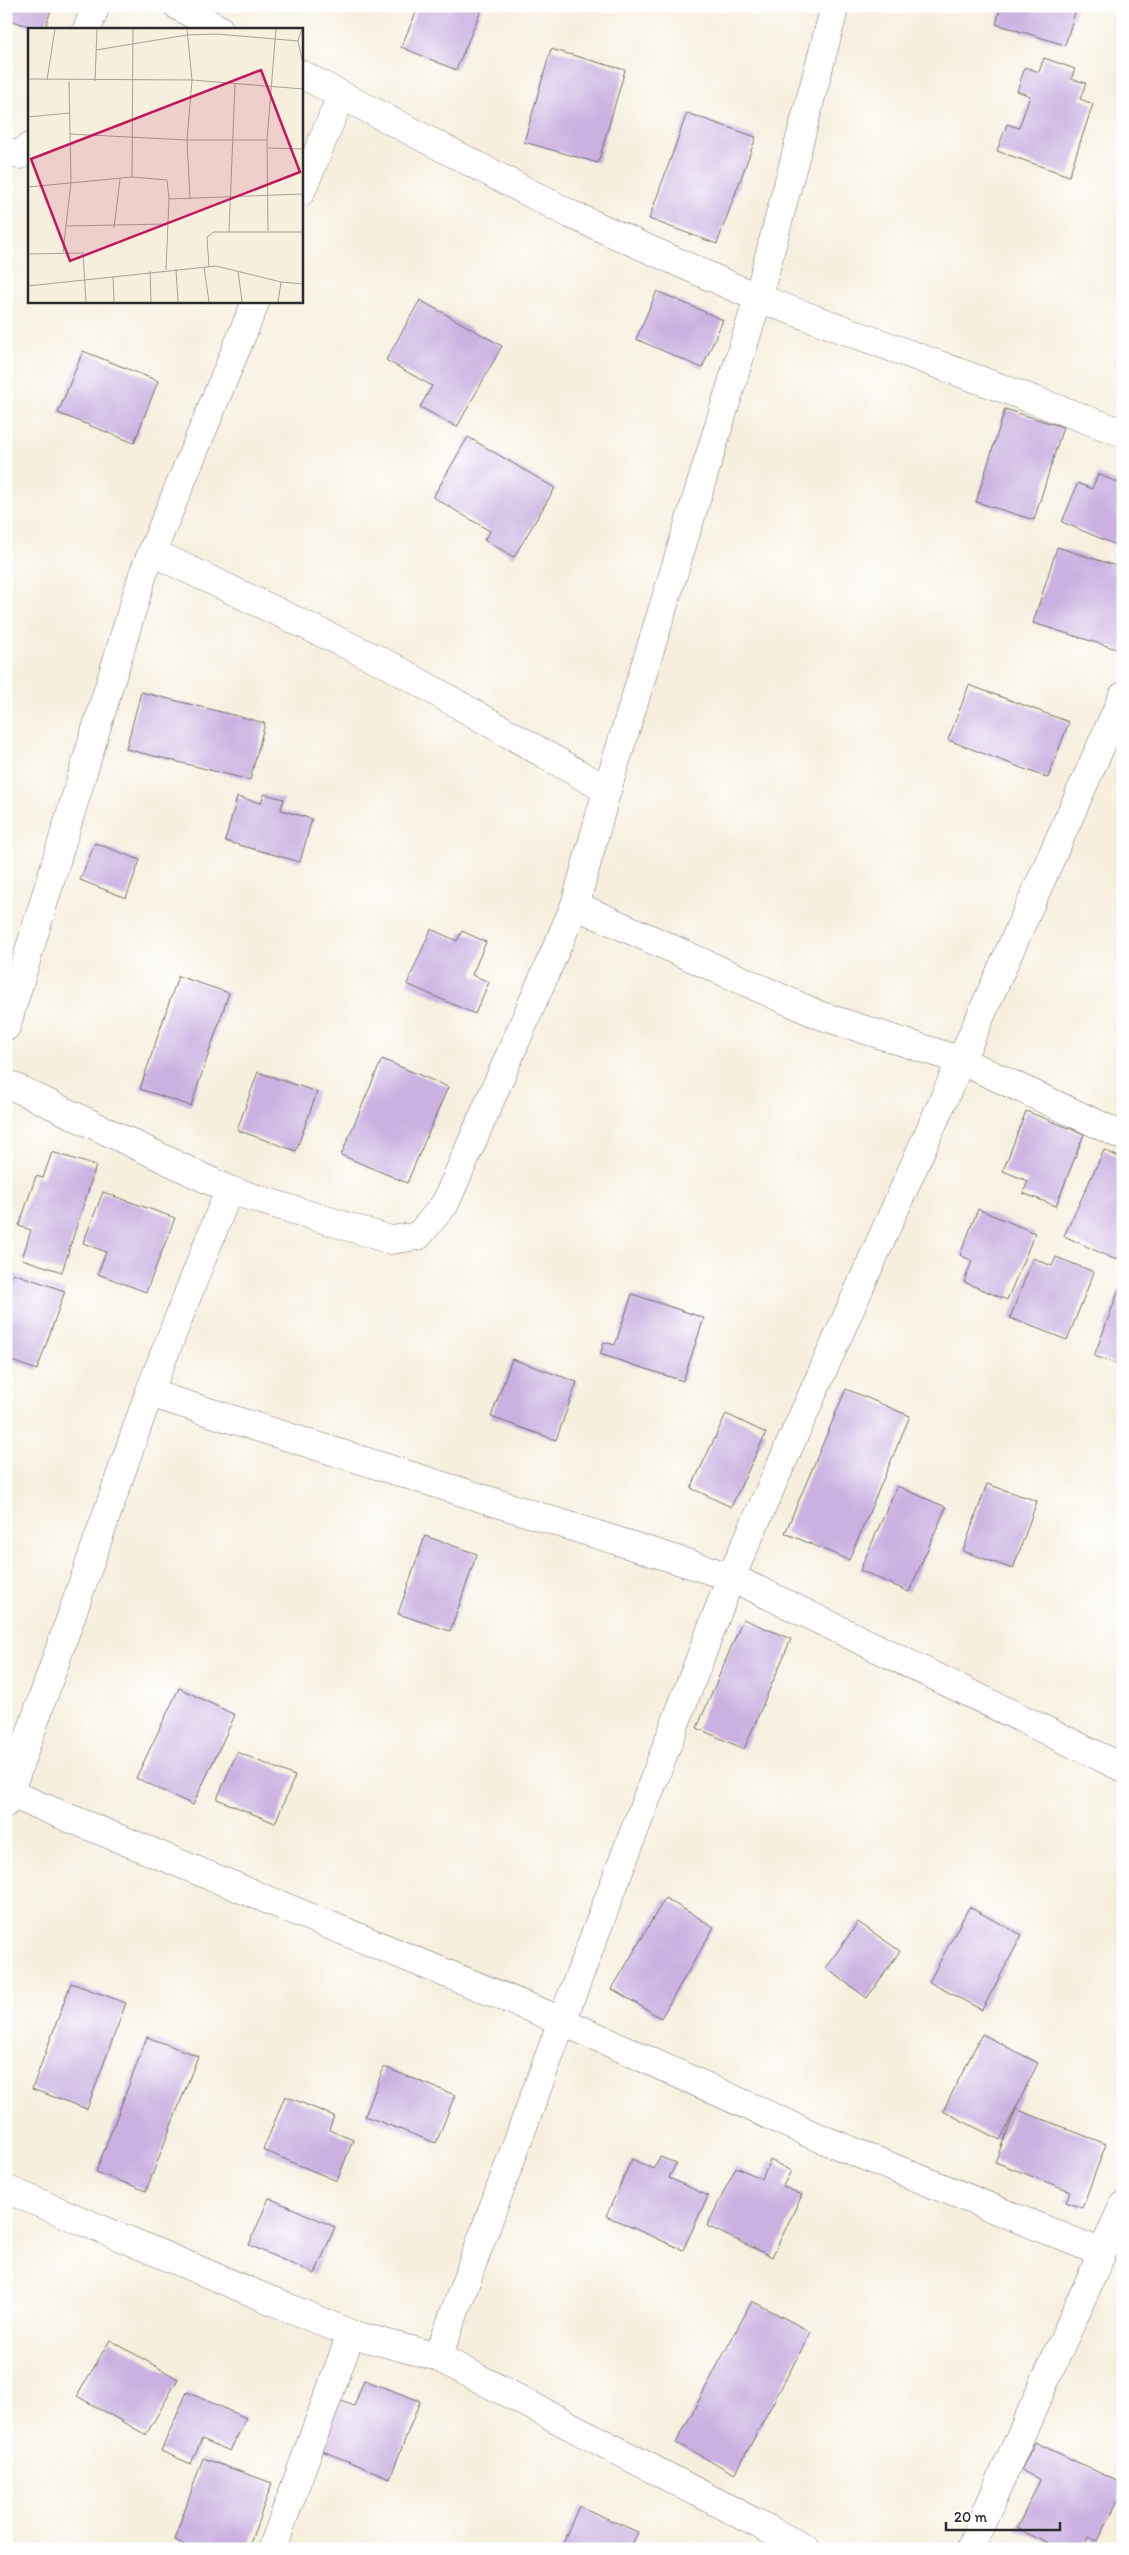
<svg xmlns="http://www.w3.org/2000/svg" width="1129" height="2555" font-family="Itim,sans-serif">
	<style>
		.building { fill: #cab1e1 }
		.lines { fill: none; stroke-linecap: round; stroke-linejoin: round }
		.minor-casing { stroke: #72706a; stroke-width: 29 }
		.minor { stroke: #fff; stroke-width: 28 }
		.inset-road { fill: none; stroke: #a5a196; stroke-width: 1 }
		.view { fill: #c2185b; fill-opacity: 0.15; stroke: #c2185b; stroke-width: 2.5 }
		.inset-edge { fill: none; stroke: #2b2b2b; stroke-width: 2.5 }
	</style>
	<rect width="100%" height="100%" fill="#fff"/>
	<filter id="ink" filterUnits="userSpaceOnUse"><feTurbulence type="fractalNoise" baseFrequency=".02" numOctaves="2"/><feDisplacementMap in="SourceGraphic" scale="10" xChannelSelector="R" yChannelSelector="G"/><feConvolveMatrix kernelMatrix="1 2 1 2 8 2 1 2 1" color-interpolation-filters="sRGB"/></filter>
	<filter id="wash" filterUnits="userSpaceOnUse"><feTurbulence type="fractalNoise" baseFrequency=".0096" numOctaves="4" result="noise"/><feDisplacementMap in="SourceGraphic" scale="20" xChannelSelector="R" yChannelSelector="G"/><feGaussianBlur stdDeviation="1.12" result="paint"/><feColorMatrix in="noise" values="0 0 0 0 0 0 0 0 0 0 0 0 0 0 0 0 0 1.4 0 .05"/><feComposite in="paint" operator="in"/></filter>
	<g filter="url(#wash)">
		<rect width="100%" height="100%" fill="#f6efde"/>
		<g id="blocks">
			<g class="building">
				<path d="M6,6h46l-7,23h-7l-32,-10z"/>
				<path d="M419,6h64l-27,64 -55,-23z"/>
				<path d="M1001,6h76l-12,39 -69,-21z"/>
				<path d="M551,49l74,21 -27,93 -74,-21z"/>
				<path d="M1044,58l31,11 -4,10 15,4 -6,16 13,5 -24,72 -72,-25 10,-27 12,4 11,-32 -13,-5 8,-24 14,5z"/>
				<path d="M687,113l69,24 -39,107 -68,-25z"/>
				<path d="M657,291l66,29 -21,48 -66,-29z"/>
				<path d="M420,300l82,46 -45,81 -37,-20 12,-21 -46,-26z"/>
				<path d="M83,351l75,30 -24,62 -76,-30z"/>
				<path d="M1005,409l58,18 -29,93 -58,-18z"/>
				<path d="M468,437l87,51 -41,69 -30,-17 6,-9 -57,-34z"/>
				<path d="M1098,474l25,11v63l-61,-26 16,-39 14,6z"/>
				<path d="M1057,547l66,21 -5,13 5,1v69l-90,-28z"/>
				<path d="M969,685l100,37 -21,56 -100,-38z"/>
				<path d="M141,692l124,31 -15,57 -124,-31z"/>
				<path d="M264,794l20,5 -3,11 31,9 -12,43 -75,-21 12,-44 24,6z"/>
				<path d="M95,843l45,17 -14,38 -46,-18z"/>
				<path d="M431,929l26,12 5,-10 24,11 -14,33 17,7 -14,32 -68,-30z"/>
				<path d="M178,976l51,17 -38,113 -51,-17z"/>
				<path d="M382,1059l66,28 -41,96 -66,-28z"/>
				<path d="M258,1072l59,20 -21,59 -59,-21z"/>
				<path d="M1026,1111l58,23 -28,72 -33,-13 5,-12 -25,-10z"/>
				<path d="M1104,1150l19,9v88l-7,13 -52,-24z"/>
				<path d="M52,1152l44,14 -34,106 -40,-13 9,-29 -12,-4 17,-50 7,2z"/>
				<path d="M103,1192l72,26 -29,74 -48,-18 8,-22 -23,-9z"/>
				<path d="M978,1209l57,24 -28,67 -43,-18 8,-21 -12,-6z"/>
				<path d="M1056,1257l38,15 -27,68 -57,-22 23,-60 19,8z"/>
				<path d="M13,1273l52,18 -28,79 -31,-11v-67z"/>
				<path d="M1123,1279v87l-29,-10z"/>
				<path d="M632,1294l72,24 -21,63 -83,-27 4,-12 11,3z"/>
				<path d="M512,1359l65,23 -21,58 -65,-23z"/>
				<path d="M846,1389l64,27 -61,144 -64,-27z"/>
				<path d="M726,1414l40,19 -35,74 -40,-19z"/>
				<path d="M987,1484l50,17 -24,68 -50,-18z"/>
				<path d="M897,1486l49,21 -37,85 -49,-22z"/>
				<path d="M425,1536l52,18 -27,77 -52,-17z"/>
				<path d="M743,1619l48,20 -47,110 -47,-21z"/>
				<path d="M179,1688l56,27 -42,90 -57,-27z"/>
				<path d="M237,1752l58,24 -20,47 -58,-24z"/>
				<path d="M665,1898l49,29 -53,91 -49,-29z"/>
				<path d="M969,1907l53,28 -40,75 -53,-28z"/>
				<path d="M858,1922l42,29 -33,47 -41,-30z"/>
				<path d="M71,1983l55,20 -39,106 -55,-20z"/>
				<path d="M982,2034l56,29 -38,77 -57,-29z"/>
				<path d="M147,2037l51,19 -52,135 -50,-19z"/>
				<path d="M384,2067l71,28 -19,48 -71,-27z"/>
				<path d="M285,2096l49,20 -5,14 24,10 -16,41 -74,-31z"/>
				<path d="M1016,2109l90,35 -24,64 -16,-6 4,-11 -75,-29z"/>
				<path d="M660,2157l16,6 -7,15 39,18 -25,54 -77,-34 26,-57 21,10z"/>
				<path d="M770,2160l21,11 -8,15 19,9 -30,62 -65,-31 29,-59 26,12z"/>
				<path d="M269,2198l66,29 -20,47 -66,-29z"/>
				<path d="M752,2301l59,31 -76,142 -59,-31z"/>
				<path d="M110,2340l68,39 -32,56 -69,-39z"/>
				<path d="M364,2380l56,21 -30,77 -70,-28 19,-50 15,6z"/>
				<path d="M187,2392l59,26 -16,33 -28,-12 -11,25 -30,-13z"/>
				<path d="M1035,2442l88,42v6l-25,51 -10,-4 -5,12h-25l-41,-21 23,-48 -19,-10z"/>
				<path d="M203,2458l69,25 -24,66h-66l2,-5 -10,-4z"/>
				<path d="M579,2506l59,26 -8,17h-70z"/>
			</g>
		</g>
	</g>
	<g filter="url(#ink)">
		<use href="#blocks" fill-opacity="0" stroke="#72706a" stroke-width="1"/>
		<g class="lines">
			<g class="minor-casing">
				<g id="minor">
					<path d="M178,6l41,23"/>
					<path d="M87,29l9,-23"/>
					<path d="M301,74l269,140 188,84 365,135"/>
					<path d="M6,152l14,3 9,-8"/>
					<path d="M301,192l40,-96"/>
					<path d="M152,552l239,114 216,124"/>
					<path d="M575,905l244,110 143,46 161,75"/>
					<path d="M6,1027l137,-453 113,-273"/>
					<path d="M6,1083l223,107 162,50 27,-4 27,-32 130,-299 32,-115 151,-492 77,-292"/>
					<path d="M149,1393l582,184 392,191"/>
					<path d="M6,1792l556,229 246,112 292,119"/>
					<path d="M6,1803l143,-410 80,-203"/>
					<path d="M6,2189l345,145 87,23 368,192"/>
					<path d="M438,2357l124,-336 169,-444 392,-881"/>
					<path d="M272,2549l79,-215"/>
					<path d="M970,2549l153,-343"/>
				</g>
			</g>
			<use href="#minor" class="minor"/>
		</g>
	</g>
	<g transform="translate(28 28)">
		<rect width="275" height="275" fill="#f6efde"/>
		<path class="inset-road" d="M159,1l5,51 -5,60 3,59M274,1l-4,12 5,23M68,22l91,-15 30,-1 81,7M0,51l164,1 111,9M19,52l8,-51M67,53l2,-52M0,89l41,-4M42,106l117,6h80M240,120l35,1M104,149l1,-148M0,159l104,-10 35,3 2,19 -3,71M141,171l134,-5M39,198l100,-2M86,200l6,-49M240,203l-1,-91 9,-111M201,204l6,-148M35,224l8,-70 -2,-101M0,226l55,-1 3,49M176,239l5,35M181,239l-2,-30 7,-5h89M148,241l2,33M122,243l1,31M210,243l4,31M85,249l1,25M0,258l188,-20 65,16 22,2M250,274l3,-20"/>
		<path class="view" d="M233,42l39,102 -230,89 -39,-102z"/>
		<rect width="275" height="275" class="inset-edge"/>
	</g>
	<rect width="1129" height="2555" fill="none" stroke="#fff" stroke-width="25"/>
	<path d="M946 2522v8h114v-8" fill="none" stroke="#2b2b2b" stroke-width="2.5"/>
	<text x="954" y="2522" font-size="15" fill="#2b2b2b" stroke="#ffffff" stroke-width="4" paint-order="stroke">20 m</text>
</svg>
